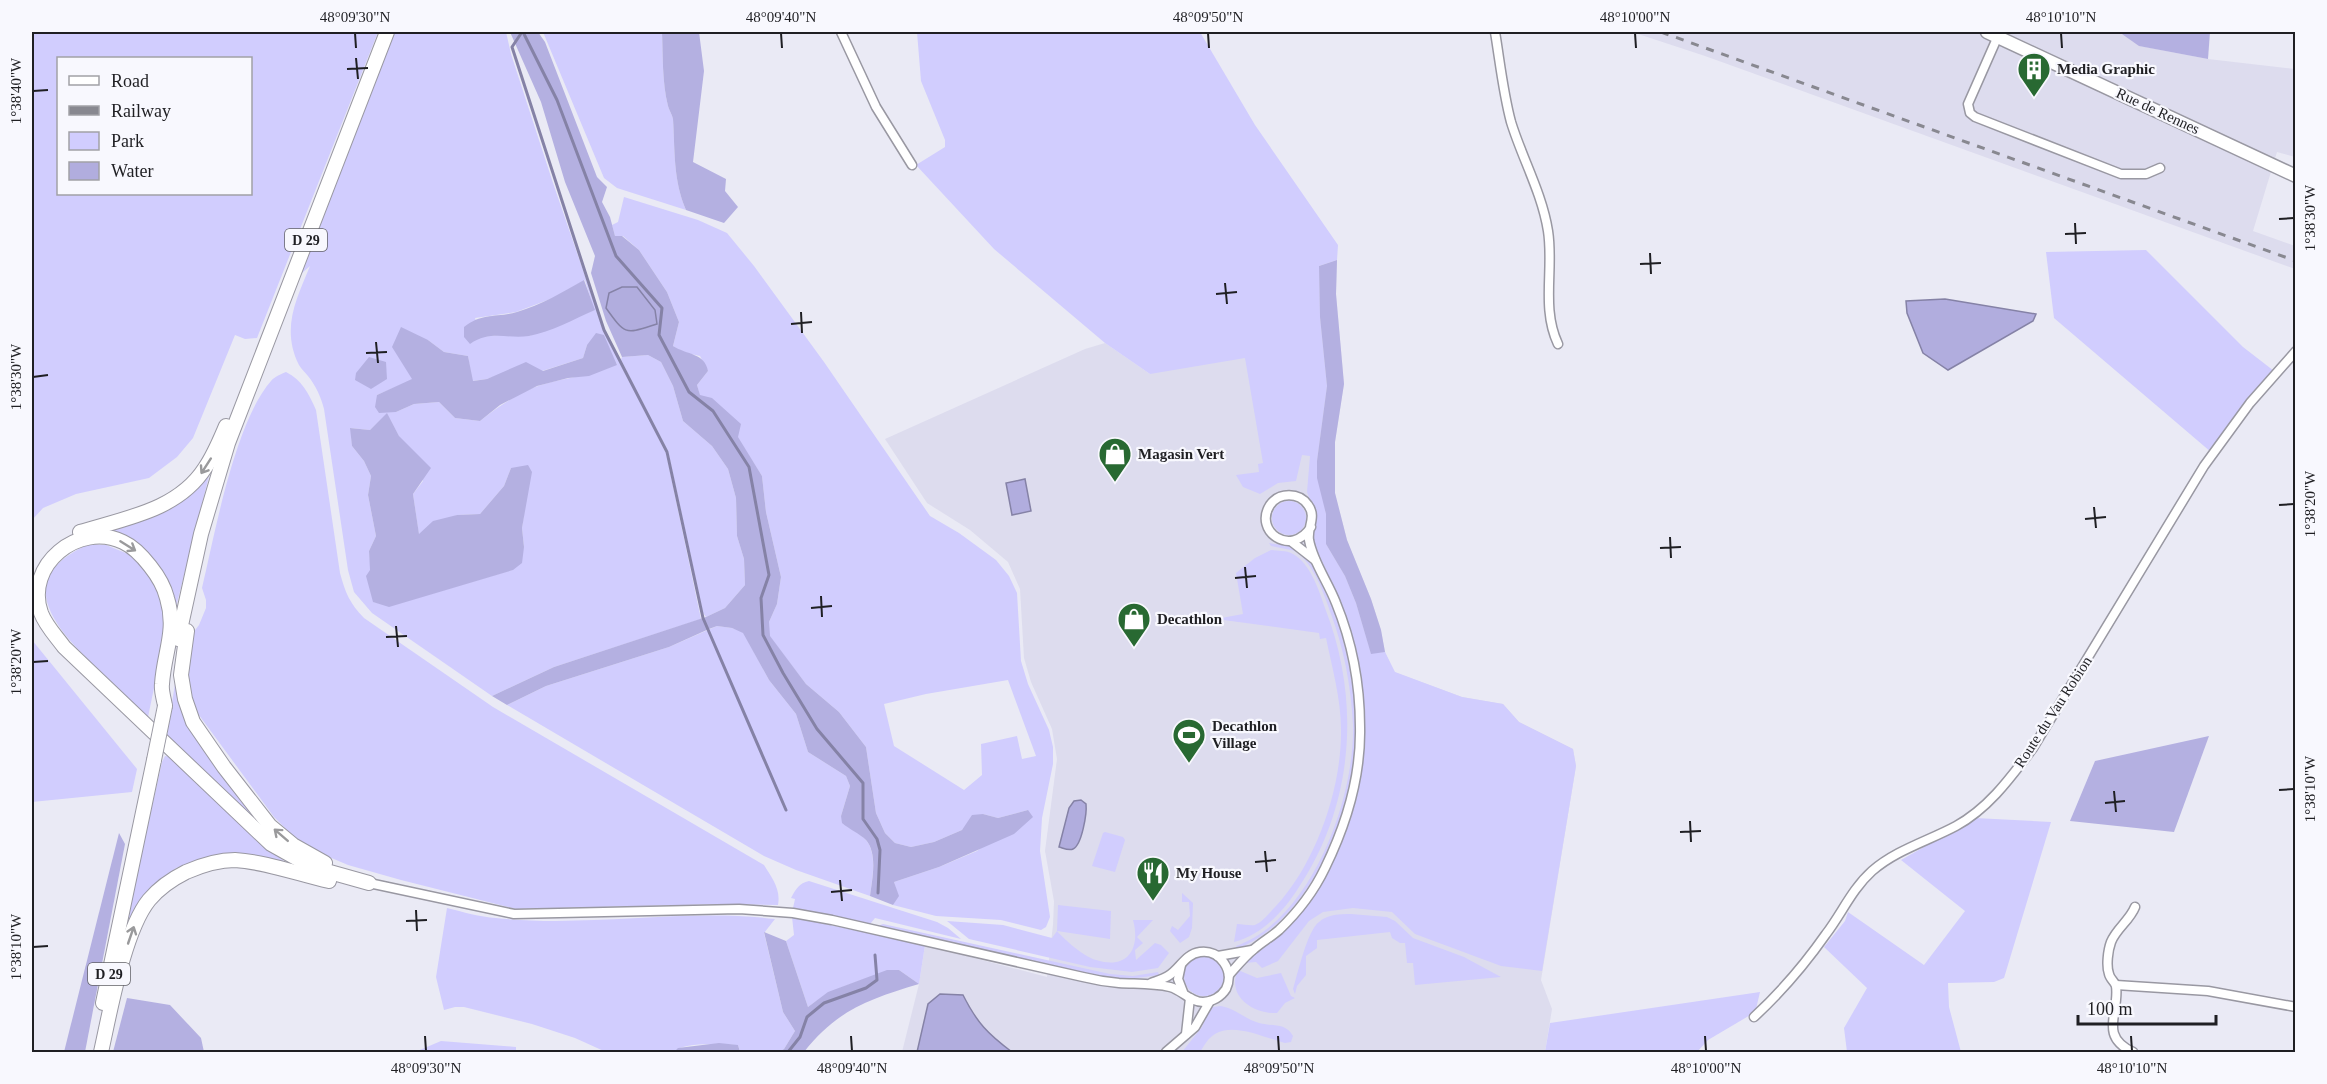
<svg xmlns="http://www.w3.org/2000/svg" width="2327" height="1084" font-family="Georgia,serif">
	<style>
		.built { fill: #dddcee }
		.green { fill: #d1cdfe; fill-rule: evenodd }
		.forest { fill: #b4b0e1 }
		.water { fill: #b1adde; stroke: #8582a6; stroke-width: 1.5 }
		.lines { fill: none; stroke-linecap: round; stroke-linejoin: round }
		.stream { stroke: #8582a6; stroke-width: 3 }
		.street-casing { stroke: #9998a2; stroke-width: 11 }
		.secondary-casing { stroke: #9998a2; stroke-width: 15 }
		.primary-casing { stroke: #9998a2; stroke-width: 16 }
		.street { stroke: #fff; stroke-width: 8 }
		.secondary { stroke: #fff; stroke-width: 12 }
		.primary { stroke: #fff; stroke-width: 14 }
		.rail { stroke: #888890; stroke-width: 3; stroke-dasharray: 8 8; stroke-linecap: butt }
		.primary-bridge-casing { stroke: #9998a2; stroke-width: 16; stroke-linecap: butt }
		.primary-bridge { stroke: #fff; stroke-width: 14 }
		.oneway { stroke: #9a9a9c }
		.ticks { fill: none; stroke: #1f1f23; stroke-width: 2 }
		.labels { text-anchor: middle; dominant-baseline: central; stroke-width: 4.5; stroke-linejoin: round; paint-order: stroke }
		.shield { fill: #f8f8fe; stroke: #606065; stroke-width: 1.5 }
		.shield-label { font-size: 14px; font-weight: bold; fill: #1f1f23 }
		.poi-label { font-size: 15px; font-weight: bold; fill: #1f1f23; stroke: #f8f8fe; text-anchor: start }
		.street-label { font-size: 15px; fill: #1f1f23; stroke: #f8f8fe }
		.neatline { fill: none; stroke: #1f1f23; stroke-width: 2 }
		.ticks-label { font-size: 15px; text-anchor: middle; fill: #1f1f23 }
	</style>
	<rect width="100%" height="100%" fill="#eaeaf5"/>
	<g class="built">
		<path d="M1632,32l78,1 1,-1h408l21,14 68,13 87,10v88l-18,-5 -24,79 42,15v23l-590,-213z"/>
		<path d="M1337,260l-1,34 8,90 -9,58v51l12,47 24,59 10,31 4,22 9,20 68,25 41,7 16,18 54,27 3,17 -35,214 11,29 -7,43h-643l17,-68 6,-39 122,32 6,-52 1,-24 -9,-50 12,-92 -5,-30 -21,-47 -7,-24 -4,-69 -12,-27 -38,-32 -43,-27 -42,-64 200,-90 20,-6 45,31z"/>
	</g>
	<g class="green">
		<path d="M32,32h346l-121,306 -12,1 -10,-4 -42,103 -16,19 -28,21 -73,16 -33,14 -11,12zM58,58h192v136h-192z"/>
		<path d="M395,32h111l5,22 42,129 52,151 61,119 35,166 -147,48 -62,29 -120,-83 -18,-21 -6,-22 -24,-161c-3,-12 -8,-23 -16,-33 -3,-4 -7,-7 -9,-11 -18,-36 -3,-65 11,-99l-9,8zM585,280l9,30 -65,26 -29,-1 -20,2 -5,-19 41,-6 37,-14zM428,340l16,12 24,4 4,25 15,-2 20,-7 35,-1 41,-13 4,-13 30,19c-24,12 -50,13 -76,21 -22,7 -43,22 -61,36l-25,-3 -16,-16 -25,2 -18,8 -19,-17 35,-15zM387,414l36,67 -10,13 6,41 38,-20 23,-1 24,-28 7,-18 14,39 -3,21 2,19 -12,23 -122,36 -16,-4 -5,-51 7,-15 -8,-41 3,-19 -7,-15 -12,-15 -1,-18 19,2z"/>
		<path d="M543,32h119c1,23 0,50 6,74 1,4 4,8 5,13 2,31 0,61 13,91l-69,-22 -13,-10z"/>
		<path d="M917,32h283l55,93 83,120 -1,15 -18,6 1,51 7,69 -10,75 9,53v30l19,32 11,27 15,50 14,-1 10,20 67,25 41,7 16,18 54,27 3,17 -34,205 -41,-5 -86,-32 -23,-22 -39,-4 -30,4 -14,9 -31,40 -16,7 -6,-6 -11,1c24,-20 47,-37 66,-63 18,-24 29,-53 38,-82 31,-98 10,-184 -35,-273l-1,-9 4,-18 -10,-26 3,-36 -8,-1 -6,26 -18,2 -18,11 -17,-7 -7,-12 23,-3 -1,-8 5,-1 -18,-105 -95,16 -45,-31 -111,-94 -78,-84 29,-18v-7l-24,-59z"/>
		<path d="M624,197l74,23 29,13 27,33 70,96 106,154 29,17 37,27 13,16 8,17 4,68 7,23 21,46 4,17v17l-11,54 -2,33 10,66 -4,10 -5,3 -40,-10 -65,-4 -43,-11 5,-9 -4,-14 45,-15 38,-16 51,-41 -30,8 -15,-4 -21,16 -28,12 -23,5 -16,-4 -10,-10 -9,-20 -10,-66 -27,-35 -33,-28 -37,-48v-14l8,-18 4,-27 -15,-65 -4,-36 -25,-39 3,-13 -40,-28 -3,-11 11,-14 -8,-15 -18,-4 -9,-6 6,-24 -12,-30 -28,-42 -16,-14h-8l-3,-11 6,-3zM1008,680l28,76 -14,3 -5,-23 -36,8 1,31 -18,15 -70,-44 -10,-42 42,-10z"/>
		<path d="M2146,250l97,97 31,24 -63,81 -157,-134 -8,-66z"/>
		<path d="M648,355l13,7 12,24 10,35 29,25 16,23 8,29 1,38 7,23 1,26 -20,23 -19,9 -3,-4 -35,-162 -47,-91 1,-3z"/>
		<path d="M286,372c16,8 23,22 30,38l24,163c5,19 10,31 24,45l129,89 271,158c8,13 17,24 14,40l-54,-1 -208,5 -115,-29 -53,-15 -33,-14 -19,-12 -22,-22 -78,-106 -10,-37 3,-36 10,-13 7,-17v-8l-4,-12c13,-55 33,-166 69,-207 3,-4 10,-7 15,-9z"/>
		<path d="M210,472l-35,139 -42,-69 -21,-11 -7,-1z"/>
		<circle cx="1289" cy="518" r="17"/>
		<path d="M1269,543c9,2 19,1 27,6 20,10 34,49 41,70 11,37 20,77 19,117 -3,76 -43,183 -119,213l-1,-3c75,-26 119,-147 117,-221 -2,-39 -9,-76 -22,-111 -8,-23 -16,-47 -35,-63l-25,-5z"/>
		<path d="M89,544l17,1 27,11 11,12 18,26 5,31 -19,92c-18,-17 -35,-34 -53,-51 -43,-41 -82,-88 -6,-122z"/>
		<path d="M1271,550c7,1 15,0 22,4 17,9 26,36 32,54 36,92 29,196 -26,279 -15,24 -37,48 -65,55l3,-18c6,0 13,2 18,1 8,-3 15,-13 21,-19 40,-43 66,-118 65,-177 0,-30 -9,-62 -15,-91l-6,1 -1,-6 -103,-14 27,-5 -7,-41 19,-15z"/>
		<path d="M717,626l15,2 11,4 26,48 27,34 12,38 38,24 4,10 -9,30c10,16 12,12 24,23 13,13 7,41 5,57l-74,-26 -32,-14 -257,-151 39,-19 123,-39z"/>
		<path d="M32,640l105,129 -5,23 -100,10z"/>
		<path d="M176,677l5,26 92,136 -106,-103z"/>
		<path d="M165,756l7,1c37,39 74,75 117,108l-52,-11 -30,3 -31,11 -20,17 -32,47 38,-170z"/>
		<path d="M1975,818l76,4 -47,156 -10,4 -46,1 1,24 12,45h-114l-3,-24 23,-40 -43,-41 21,-26 3,-9 76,53 41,-54 -64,-51z"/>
		<path d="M1105,832l18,5 2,3 -10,32 -23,-6 11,-33z"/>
		<path d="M809,881l128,41 11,6 13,11 -86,-21 -5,6 -77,-16 2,-9 -4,-1c5,-9 8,-15 18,-17z"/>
		<path d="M1182,893l11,10 -1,25 -3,9 -9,6 -10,-12 2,-5 6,4 12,-14 -1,-14h-7z"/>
		<path d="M1058,905l53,6 -1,28 -53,-8c9,10 26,25 39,29 31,10 45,-11 37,-40h20l-16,17 6,6 -8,7 1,10 19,-17 6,2 8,8 -11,15 -26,4 -42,-5 -121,-28 -22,-18 56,4 49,13 5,-7z"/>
		<path d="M447,908c16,4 33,9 49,10 93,10 187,-10 279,1l-11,14 19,79 12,19 -11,18 -5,3h-39l-2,-7c-16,0 -54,-4 -64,7h-68l-31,-14 -43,-14 -68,-17h-9l-11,3 -8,-33z"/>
		<path d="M1351,914l36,3 8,4 18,17 51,19 37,20 -86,8 -2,-22h-6l-2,-20h-5l-8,-5 -2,-6 -73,8v8l-11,8v19l-9,11 -2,8 -2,-5c5,-16 14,-58 26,-67 9,-8 21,-8 32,-8z"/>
		<path d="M792,917l133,28 -6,39 -20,-14c-36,9 -61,15 -91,37l-22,-66 8,-6z"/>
		<path d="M883,924l227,50 23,2 25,-4 1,3 -30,4 -36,-4 -215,-49z"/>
		<circle cx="1204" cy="976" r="20"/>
		<path d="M1238,970l19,8 24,-5 10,23 4,2 -10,5 -8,10c-24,1 -51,-17 -39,-43z"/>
		<path d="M1760,992l-4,17 -4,5 -44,26 -11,12h-152l5,-29z"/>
		<path d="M1221,1006c15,3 24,13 38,17 14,4 26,-1 34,13l-2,6 -6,1c-20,-5 -51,-21 -70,-9 -7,4 -11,12 -15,18h-18l20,-25 7,-17 4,-3z"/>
		<path d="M441,1041l75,6v5h-101z"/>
	</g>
	<g class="forest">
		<path d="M510,32h28l7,10 52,135 10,10 -5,15 8,15 5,19h7l17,14 28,42 12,30 -6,24c14,9 32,7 35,25l-11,14 3,10 12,3 29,26 -3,13 24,39 4,36 15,65 -4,27 -8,18 1,14 36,48 33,28 27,35 10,66 9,20 10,10 16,4 23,-5 28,-12 10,-15 11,-1 15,4 30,-8 5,7 -19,17 -75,33 -45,15 5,14 -6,9 -23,-9c2,-16 8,-42 -4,-56 -6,-6 -17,-11 -24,-17l-1,-7 9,-30 -4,-10 -38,-24 -12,-38 -27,-34 -26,-47 -11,-5 -15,-2 -8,3 -40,18 -123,39 -39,19 -15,-9 62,-29 152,-50 19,-9 20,-23 -1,-26 -7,-23 -1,-38 -8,-29 -16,-23 -29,-25 -10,-35 -12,-24 -13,-7 -26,2 -16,-36 -15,-48 4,-17 -30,-74 -24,-80z"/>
		<path d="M662,32h37l5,39 -11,91 33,17 -1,12 13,16 -14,16 -38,-13c-13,-30 -11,-60 -13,-91 -1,-5 -4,-9 -5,-13 -6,-24 -5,-51 -6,-74z"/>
		<path d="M2119,32h91l-2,27 -69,-13z"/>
		<path d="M1337,260l-1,34 8,90 -9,58v51l12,47 24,59 10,31 4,22 -14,2 -15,-51 -11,-27 -19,-32v-30l-9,-36v-17l10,-75 -7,-69 -1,-51z"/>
		<path d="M584,280l11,30c-21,9 -44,22 -66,26 -23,3 -38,-6 -59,8l-6,-7v-10c19,-15 32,-9 53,-15 24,-7 46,-20 67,-32z"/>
		<path d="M401,327l27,13 16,12 24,4 5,25 14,-2 39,-17 17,9 40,-13 4,-13 9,-12 8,2 13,30 -28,11 -21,2 -31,8 -37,19 -20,16 -25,-3 -16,-16 -25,2 -18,8 -17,1 -4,-6 2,-12 35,-16 -20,-32z"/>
		<path d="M369,357l17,5 1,17 -16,10 -16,-9 1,-7z"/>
		<path d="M387,413l12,23 32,32 -18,26 6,40 14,-13 24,-6 23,-1 24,-28 7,-18 17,-3 4,7 -10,56 2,19 -2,16 -9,7 -124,37 -16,-5 -7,-26 4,-6 -1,-19 7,-15 -8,-41 3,-19 -7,-15 -12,-15 -2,-18 20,2z"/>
		<path d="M2209,736l-35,96 -104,-11 25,-60z"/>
		<path d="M119,833l6,11 -40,208h-21z"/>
		<path d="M764,932l22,9 22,66 20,-15 59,-22h12l20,14c-50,15 -82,26 -115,68h-25l5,-3 11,-18 -12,-19z"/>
		<path d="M127,998l43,7 31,33 3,14h-91z"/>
		<path d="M719,1043l19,2 2,7h-30l-5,-2 -13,2h-18l4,-4z"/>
	</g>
	<g class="water">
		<path d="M622,287h15l18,23 2,14c-32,10 -31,12 -51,-16l3,-15z"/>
		<path d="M1945,299l91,15 -3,7 -85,49 -25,-17 -16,-40 -1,-12z"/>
		<path d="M1025,479l6,32 -19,4 -6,-32z"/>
		<path d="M1081,800l5,4c1,9 -4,41 -13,45 -4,2 -10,-1 -14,-2l10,-39 5,-7z"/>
		<path d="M940,994l23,1c14,28 25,39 49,57h-95l11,-48z"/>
	</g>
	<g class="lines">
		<g class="stream">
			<path d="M522,32l-10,15 92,283 63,122 36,166 83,192"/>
			<path d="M523,32l34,68 59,156 46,52 -3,27 30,57 24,19 36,56 20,108 -8,23 2,37 20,38 34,56 46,54v36l14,20 3,11 -2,43"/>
			<path d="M788,1052l12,-15 7,-20 17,-14 42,-15 11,-8 -2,-25"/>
		</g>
		<g class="street-casing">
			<g id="street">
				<path d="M841,32l35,75 36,58"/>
				<path d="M1495,32c5,30 8,60 16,90 11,36 31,71 37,109 6,38 -7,77 10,113"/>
				<path d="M1998,36l-30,68 2,9 5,4 146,57h25l14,-6"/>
				<path d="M1292,542l23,18"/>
				<path d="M369,883l145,31 225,-5 54,4 39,7 251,57c12,3 24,5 36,6 18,1 34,0 51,4 12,3 20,15 33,15 9,0 18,-5 23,-13 9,-18 -6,-40 -26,-37 -15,2 -20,17 -32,24 -5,3 -12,5 -17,7"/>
				<path d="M1218,956l34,-6"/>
				<path d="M1181,965l-3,14 5,13"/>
				<path d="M1229,975c8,-9 16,-19 25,-26 8,-7 17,-12 25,-19 19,-18 35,-39 46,-62 21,-43 36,-93 35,-141 0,-42 -8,-85 -24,-124 -8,-21 -23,-41 -27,-63 -2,-13 8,-23 -1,-35 -9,-13 -29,-13 -38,0 -17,26 21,53 41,22"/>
				<path d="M2116,985l92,6 88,16"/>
				<path d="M1754,1017c27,-25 51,-53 72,-83 16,-21 26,-45 46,-63 24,-21 56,-30 84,-45 33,-18 55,-49 77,-78l171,-282 46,-63 46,-52"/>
				<path d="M1186,1034l4,-36"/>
				<path d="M1166,1052l29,-25 15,-26"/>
				<path d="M2133,1052c-35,-16 -13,-40 -17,-66 -1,-4 -6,-7 -7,-12 -3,-8 -1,-24 2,-32 5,-13 19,-22 24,-35"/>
			</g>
		</g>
		<g class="secondary-casing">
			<path id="secondary" d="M1987,32l309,144"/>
		</g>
		<g class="primary-casing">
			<g id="primary">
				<path d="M80,532c46,-14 98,-22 125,-64 9,-13 15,-28 21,-42"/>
				<path d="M187,631l-6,44 4,24 8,23 31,45 46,59 23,19 32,18"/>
				<path d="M178,639l23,-105 27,-91 159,-411"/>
				<path d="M165,706c-1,-7 -4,-15 -3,-22 2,-32 15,-53 5,-86 -3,-12 -9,-22 -17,-32 -7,-9 -16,-19 -27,-24 -44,-21 -99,23 -82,71 5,13 15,23 23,34l207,197 41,23 57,16"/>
				<path d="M103,1003l51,-243"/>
				<path d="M101,1052c9,-40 23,-121 48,-152 10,-12 23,-21 37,-28 16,-7 31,-12 49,-12 31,2 63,14 94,21"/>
			</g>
		</g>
		<use href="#street" class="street"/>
		<use href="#secondary" class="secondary"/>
		<use href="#primary" class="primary"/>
		<path class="rail" d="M1661,32l635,229"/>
		<g class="primary-bridge-casing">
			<path id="primary-bridge" d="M154,760l11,-54"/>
		</g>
		<use href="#primary-bridge" class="primary-bridge"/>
	</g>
	<defs><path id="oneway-shaft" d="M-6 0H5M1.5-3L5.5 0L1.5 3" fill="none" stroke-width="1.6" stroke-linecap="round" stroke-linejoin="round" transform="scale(1.5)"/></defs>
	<g class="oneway">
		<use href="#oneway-shaft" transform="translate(206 466) rotate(123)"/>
		<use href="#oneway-shaft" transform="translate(128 546) rotate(32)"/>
		<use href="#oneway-shaft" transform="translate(281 835) rotate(-139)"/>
		<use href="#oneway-shaft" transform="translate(131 935) rotate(-71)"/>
	</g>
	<path class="ticks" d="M355,33l1,15M781,33l1,15M1208,33l1,15M1635,33l1,15M2061,33l1,15M356,58l2,21M347,69l21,-1M33,91l15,-1M2279,219l15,-1M2075,223l1,21M2065,234l21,-1M1650,253l1,21M1640,264l21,-1M1225,283l2,21M1216,294l21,-2M801,312l1,21M791,324l21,-2M376,342l2,21M366,353l21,-1M33,377l15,-2M2279,505l15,-1M2094,507l2,21M2085,519l21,-2M1670,537l1,21M1660,548l21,-1M1245,567l2,21M1235,578l21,-2M821,596l1,21M811,608l21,-2M396,626l2,21M386,637l21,-1M33,662l15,-1M2279,790l15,-1M2114,791l2,21M2105,803l20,-2M1690,821l1,21M1680,832l21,-1M1265,851l2,21M1255,862l21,-2M840,880l2,21M831,892l21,-2M416,910l1,21M406,921l21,-1M33,947l15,-1M425,1036l1,15M851,1036l1,15M1278,1036l1,15M1705,1036l1,15M2131,1036l1,15"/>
	<defs>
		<g id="building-pin" transform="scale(1.725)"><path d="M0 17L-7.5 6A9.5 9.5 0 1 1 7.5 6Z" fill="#286932" stroke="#f8f8fe"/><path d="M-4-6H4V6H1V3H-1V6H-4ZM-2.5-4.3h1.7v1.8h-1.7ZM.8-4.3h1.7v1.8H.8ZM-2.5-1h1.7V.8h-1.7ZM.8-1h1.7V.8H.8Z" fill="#fff"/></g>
		<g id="shop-pin" transform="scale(1.725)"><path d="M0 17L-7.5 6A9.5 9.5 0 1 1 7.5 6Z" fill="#286932" stroke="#f8f8fe"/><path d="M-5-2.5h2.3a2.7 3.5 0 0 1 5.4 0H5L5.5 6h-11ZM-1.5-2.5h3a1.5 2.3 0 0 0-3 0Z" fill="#fff"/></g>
		<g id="stadium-pin" transform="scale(1.725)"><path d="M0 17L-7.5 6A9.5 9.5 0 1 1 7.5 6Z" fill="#286932" stroke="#f8f8fe"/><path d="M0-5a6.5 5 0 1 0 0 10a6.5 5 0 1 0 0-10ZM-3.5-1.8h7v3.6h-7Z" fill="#fff"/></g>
		<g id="restaurant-pin" transform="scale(1.725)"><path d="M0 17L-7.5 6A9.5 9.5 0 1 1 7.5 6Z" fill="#286932" stroke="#f8f8fe"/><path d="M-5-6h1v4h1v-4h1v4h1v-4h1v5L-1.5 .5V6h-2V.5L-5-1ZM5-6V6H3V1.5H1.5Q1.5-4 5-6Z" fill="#fff"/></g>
	</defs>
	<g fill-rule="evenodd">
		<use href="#building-pin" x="2034" y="69"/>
		<use href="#shop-pin" x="1115" y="454"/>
		<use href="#shop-pin" x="1134" y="619"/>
		<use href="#stadium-pin" x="1189" y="735"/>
		<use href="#restaurant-pin" x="1153" y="873"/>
	</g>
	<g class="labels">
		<g class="shield">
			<rect x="285" y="229" width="42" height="22" rx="4.5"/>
			<rect x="88" y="963" width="42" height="22" rx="4.5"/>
		</g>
		<g class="shield-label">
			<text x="306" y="240">D 29</text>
			<text x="109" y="974">D 29</text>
		</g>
		<g class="poi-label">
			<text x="2057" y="69">Media Graphic</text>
			<text x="1138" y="454">Magasin Vert</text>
			<text x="1157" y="619">Decathlon</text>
			<text x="1212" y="726">Decathlon<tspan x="1212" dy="17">Village</tspan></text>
			<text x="1176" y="873">My House</text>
		</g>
		<g class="street-label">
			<text transform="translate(2158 111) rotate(25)">Rue de Rennes</text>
			<text transform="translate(2053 712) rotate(-57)">Route du Vau Robion</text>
		</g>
	</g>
	<rect width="2327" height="1084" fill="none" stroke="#f8f8fe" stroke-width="66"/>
	<rect x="57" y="57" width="195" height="138" fill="#f8f8fe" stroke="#a1a1a6" stroke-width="1.5"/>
	<rect x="69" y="76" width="30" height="9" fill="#ffffff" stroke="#a1a1a6" stroke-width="1.5"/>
	<text x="111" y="87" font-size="18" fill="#1f1f23">Road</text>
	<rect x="69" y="106" width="30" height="9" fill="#888890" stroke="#a1a1a6" stroke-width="1.5"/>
	<text x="111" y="117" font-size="18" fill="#1f1f23">Railway</text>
	<rect x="69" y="132" width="30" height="18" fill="#d1cdfe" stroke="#a1a1a6" stroke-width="1.5"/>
	<text x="111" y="147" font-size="18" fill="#1f1f23">Park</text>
	<rect x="69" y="162" width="30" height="18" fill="#b1adde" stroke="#a1a1a6" stroke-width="1.5"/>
	<text x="111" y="177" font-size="18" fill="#1f1f23">Water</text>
	<path d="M2078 1015v9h138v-9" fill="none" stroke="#1f1f23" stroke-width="3"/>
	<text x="2087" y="1015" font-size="18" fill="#1f1f23" stroke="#f8f8fe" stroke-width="4.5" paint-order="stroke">100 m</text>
	<rect x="33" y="33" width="2261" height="1018" class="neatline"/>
	<g class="ticks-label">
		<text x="355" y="22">48°09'30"N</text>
		<text x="781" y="22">48°09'40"N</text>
		<text x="1208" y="22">48°09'50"N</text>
		<text x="1635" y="22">48°10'00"N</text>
		<text x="2061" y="22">48°10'10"N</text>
		<text transform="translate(16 91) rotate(-90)" y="5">1°38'40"W</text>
		<text transform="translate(2310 218) rotate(-90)" y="5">1°38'30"W</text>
		<text transform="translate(16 377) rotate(-90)" y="5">1°38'30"W</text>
		<text transform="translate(2310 504) rotate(-90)" y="5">1°38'20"W</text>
		<text transform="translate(16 662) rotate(-90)" y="5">1°38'20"W</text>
		<text transform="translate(2310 789) rotate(-90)" y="5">1°38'10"W</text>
		<text transform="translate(16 947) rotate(-90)" y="5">1°38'10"W</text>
		<text x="426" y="1073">48°09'30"N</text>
		<text x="852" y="1073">48°09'40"N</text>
		<text x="1279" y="1073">48°09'50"N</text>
		<text x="1706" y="1073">48°10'00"N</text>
		<text x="2132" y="1073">48°10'10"N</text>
	</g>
</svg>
